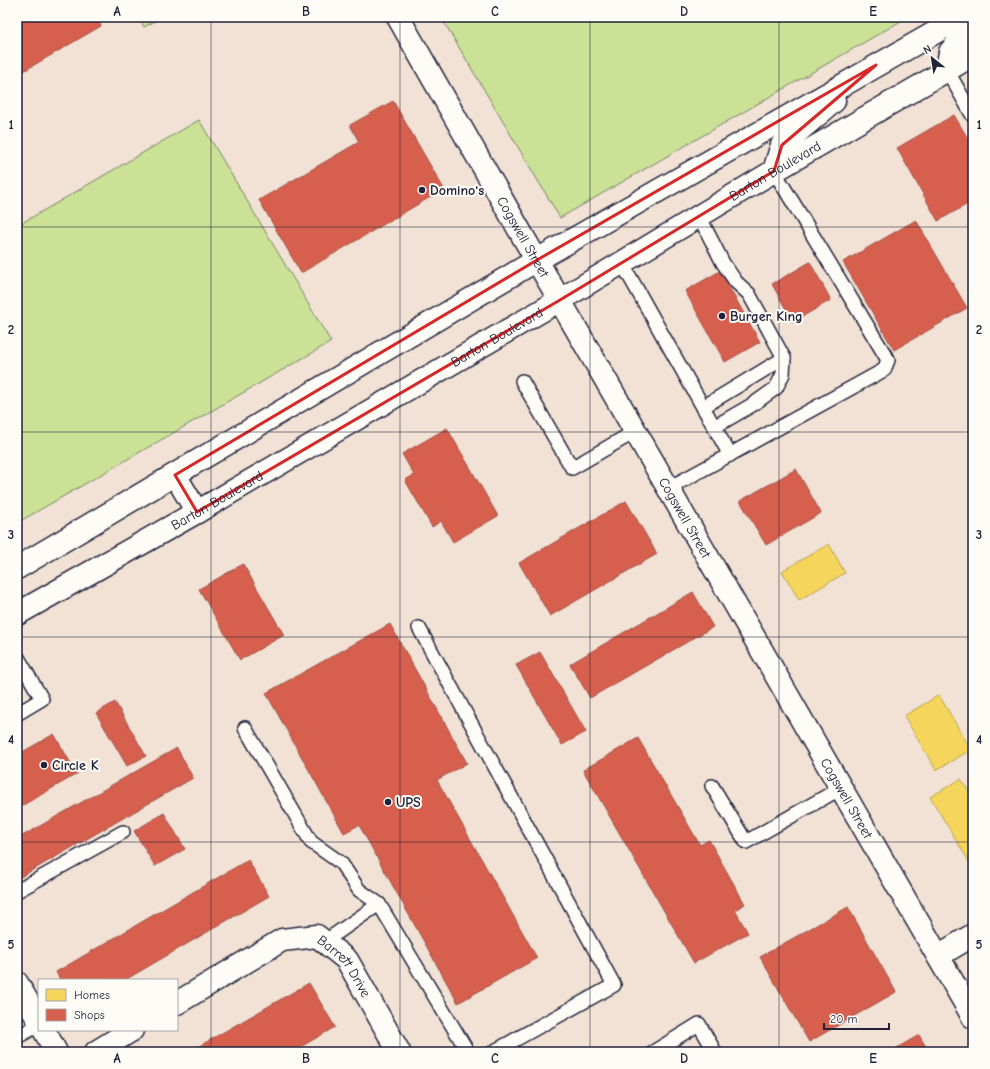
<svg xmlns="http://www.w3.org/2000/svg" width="990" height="1069" font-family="'Comic Neue',sans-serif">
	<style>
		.green { fill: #cae196; stroke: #768268 }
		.homes { fill: #f6d55c; stroke: #b69f52 }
		.shops { fill: #d6604d; stroke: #a04d48 }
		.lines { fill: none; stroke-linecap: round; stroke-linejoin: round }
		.service-casing { stroke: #22223b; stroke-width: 16 }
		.minor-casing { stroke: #22223b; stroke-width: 25 }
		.secondary-casing { stroke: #22223b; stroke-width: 25 }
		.service { stroke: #fdfcf7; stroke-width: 13 }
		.minor { stroke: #fdfcf7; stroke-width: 22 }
		.secondary { stroke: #fdfcf7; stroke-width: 22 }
		.marked { fill: none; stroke: #d62828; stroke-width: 3; stroke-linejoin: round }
		.grid { fill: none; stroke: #22223b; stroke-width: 1; stroke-opacity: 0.55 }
		.poi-dot { fill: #22223b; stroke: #fdfcf7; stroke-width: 1.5 }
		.labels { text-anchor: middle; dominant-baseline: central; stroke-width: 4; stroke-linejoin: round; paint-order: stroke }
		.street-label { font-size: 14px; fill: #22223b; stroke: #fdfcf7 }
		.poi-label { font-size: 14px; font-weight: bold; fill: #22223b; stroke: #fdfcf7; text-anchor: start }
		.neatline { fill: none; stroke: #22223b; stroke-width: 1.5 }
		.grid-label { font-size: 13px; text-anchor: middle; font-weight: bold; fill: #22223b }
	</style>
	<rect width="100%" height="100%" fill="#f1e2d5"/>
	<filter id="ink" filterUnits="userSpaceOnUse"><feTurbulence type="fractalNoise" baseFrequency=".025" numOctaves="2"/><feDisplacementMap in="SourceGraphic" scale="8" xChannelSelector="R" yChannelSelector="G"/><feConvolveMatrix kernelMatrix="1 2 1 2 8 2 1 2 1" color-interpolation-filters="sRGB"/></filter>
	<g filter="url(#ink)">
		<g class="green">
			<path d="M138,17h25l-19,10z"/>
			<path d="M441,17h467l-348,201z"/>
			<path d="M199,120l132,222 -314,181v-297z"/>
		</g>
		<g class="homes">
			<path d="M829,544l16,29 -46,27 -17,-29z"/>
			<path d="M939,695l32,55 -35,20 -32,-54z"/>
			<path d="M961,779l12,19v70l-43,-71z"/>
		</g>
		<g class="shops">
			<path d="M17,17h79l5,9 -84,49z"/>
			<path d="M393,101l51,88 -143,84 -42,-73 100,-58 -9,-17z"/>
			<path d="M954,115l19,32v54l-35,20 -41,-73z"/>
			<path d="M916,220l51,88 -73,42 -51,-88z"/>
			<path d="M810,262l21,38 -38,22 -21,-38z"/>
			<path d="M720,271l40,71 -35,20 -40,-71z"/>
			<path d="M447,428l51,88 -45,26 -12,-21 -9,6 -27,-47 9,-5 -12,-21z"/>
			<path d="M796,469l25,44 -55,32 -26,-44z"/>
			<path d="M626,501l31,53 -107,62 -31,-53z"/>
			<path d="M243,564l41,71 -44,25 -41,-71z"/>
			<path d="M693,592l20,35 -123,71 -20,-34z"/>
			<path d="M390,624l77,139 -30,17 100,178 -79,45 -99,-178 -15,8 -78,-140z"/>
			<path d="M540,652l46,80 -24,13 -46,-80z"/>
			<path d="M115,702l31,54 -19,10 -31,-53z"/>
			<path d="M54,734l23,40 -59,34 -1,-53z"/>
			<path d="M638,738l62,107 9,-5 36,64 -10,6 13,23 -54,30 -111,-193z"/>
			<path d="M177,748l16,30 -176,101v-40z"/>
			<path d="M164,813l21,36 -30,17 -21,-35z"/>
			<path d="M248,860l21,36 -144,84h-65l-4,-8z"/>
			<path d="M848,907l48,85 -87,50 -49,-85z"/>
			<path d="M309,983l26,44 -43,25h-103z"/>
			<path d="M919,1035l10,17h-39z"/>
		</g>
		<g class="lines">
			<g class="service-casing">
				<g id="service">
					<path d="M947,70l26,46"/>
					<path d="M699,216l24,47 13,19 13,12 35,64 -1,16 -7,14 -24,17 -38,22"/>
					<path d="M622,263l108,192"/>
					<path d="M522,381l50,87 64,-37"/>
					<path d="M703,407l81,-49"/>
					<path d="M669,488l215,-118 4,-10 -114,-189"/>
					<path d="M419,628l195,357 -121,67"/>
					<path d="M17,656l25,43 -25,15"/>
					<path d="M245,728l66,114 30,21 18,27 20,14 89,148"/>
					<path d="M712,786l34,56 95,-54"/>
					<path d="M17,891l106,-59"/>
					<path d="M324,942l55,-38"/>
					<path d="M17,1037l22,-12"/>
					<path d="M653,1052l46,-28 16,28"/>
				</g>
			</g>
			<g class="minor-casing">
				<g id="minor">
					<path id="s1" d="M398,17l127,223 448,777"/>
					<path d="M938,956l35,-21"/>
					<path d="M17,983l22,38"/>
					<path id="s2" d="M177,1003l105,-63 35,-4 30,24 52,92"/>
					<path d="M44,1030l12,22"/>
					<path d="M96,1052l36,-22"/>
				</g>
			</g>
			<g class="secondary-casing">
				<g id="secondary">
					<path d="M947,70l3,-18 23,-27"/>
					<path d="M774,171l8,-26 52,-44"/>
					<path d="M175,475l22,37"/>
					<path d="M17,568l520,-308 425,-243"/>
					<path id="s3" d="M17,614l180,-102 363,-212 214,-129 199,-116"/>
				</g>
			</g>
			<use href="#service" class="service"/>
			<use href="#minor" class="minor"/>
			<use href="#secondary" class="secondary"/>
		</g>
	</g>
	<path class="marked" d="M876,65l-94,80 -8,26 -214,129 -363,212 -22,-37 362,-215z"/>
	<path class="grid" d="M211,17v1035M400,17v1035M590,17v1035M779,17v1035M17,227h956M17,432h956M17,637h956M17,842h956"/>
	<g class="poi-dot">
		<circle cx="422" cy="190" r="4"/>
		<circle cx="722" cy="316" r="4"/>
		<circle cx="44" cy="765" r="4"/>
		<circle cx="388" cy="802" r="4"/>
	</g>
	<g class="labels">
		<g class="street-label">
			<text stroke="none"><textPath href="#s3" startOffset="878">Barton Boulevard</textPath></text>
			<text stroke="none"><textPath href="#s1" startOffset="253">Cogswell Street</textPath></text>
			<text stroke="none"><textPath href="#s3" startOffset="554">Barton Boulevard</textPath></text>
			<text stroke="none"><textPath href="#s3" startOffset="230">Barton Boulevard</textPath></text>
			<text stroke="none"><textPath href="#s1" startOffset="577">Cogswell Street</textPath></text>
			<text stroke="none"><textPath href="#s1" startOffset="901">Cogswell Street</textPath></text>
			<text stroke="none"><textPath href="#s2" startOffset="199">Barrett Drive</textPath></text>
		</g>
		<g class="poi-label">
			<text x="430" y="190">Domino's</text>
			<text x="730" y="316">Burger King</text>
			<text x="52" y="765">Circle K</text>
			<text x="396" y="802">UPS</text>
		</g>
	</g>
	<rect width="990" height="1069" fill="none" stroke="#fdfcf7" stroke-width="44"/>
	<rect x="38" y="979" width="140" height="52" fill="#fdfcf7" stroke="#a5a5ac"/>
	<rect x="46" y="989" width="20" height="12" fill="#f6d55c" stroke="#a5a5ac"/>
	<text x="74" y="999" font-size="12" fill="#22223b">Homes</text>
	<rect x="46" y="1009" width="20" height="12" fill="#d6604d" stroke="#a5a5ac"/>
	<text x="74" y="1019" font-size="12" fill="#22223b">Shops</text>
	<g transform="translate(932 58) rotate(330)" stroke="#fdfcf7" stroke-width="3" paint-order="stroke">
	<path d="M0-3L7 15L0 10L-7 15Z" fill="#22223b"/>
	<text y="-6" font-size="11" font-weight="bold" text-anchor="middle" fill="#22223b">N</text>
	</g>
	<path d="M824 1023v6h65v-6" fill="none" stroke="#22223b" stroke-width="2"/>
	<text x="830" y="1023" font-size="12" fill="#22223b" stroke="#fdfcf7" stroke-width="3" paint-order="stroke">20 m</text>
	<rect x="22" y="22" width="946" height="1025" class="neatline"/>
	<g class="grid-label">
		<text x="117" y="16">A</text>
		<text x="306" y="16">B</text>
		<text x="495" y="16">C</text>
		<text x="684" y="16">D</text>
		<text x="873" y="16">E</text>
		<text x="11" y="129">1</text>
		<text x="979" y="129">1</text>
		<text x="11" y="334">2</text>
		<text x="979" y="334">2</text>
		<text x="11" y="539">3</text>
		<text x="979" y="539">3</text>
		<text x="11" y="744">4</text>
		<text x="979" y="744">4</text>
		<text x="11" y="949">5</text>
		<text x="979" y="949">5</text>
		<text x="117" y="1063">A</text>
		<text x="306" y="1063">B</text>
		<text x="495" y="1063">C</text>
		<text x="684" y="1063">D</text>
		<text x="873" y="1063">E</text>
	</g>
</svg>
